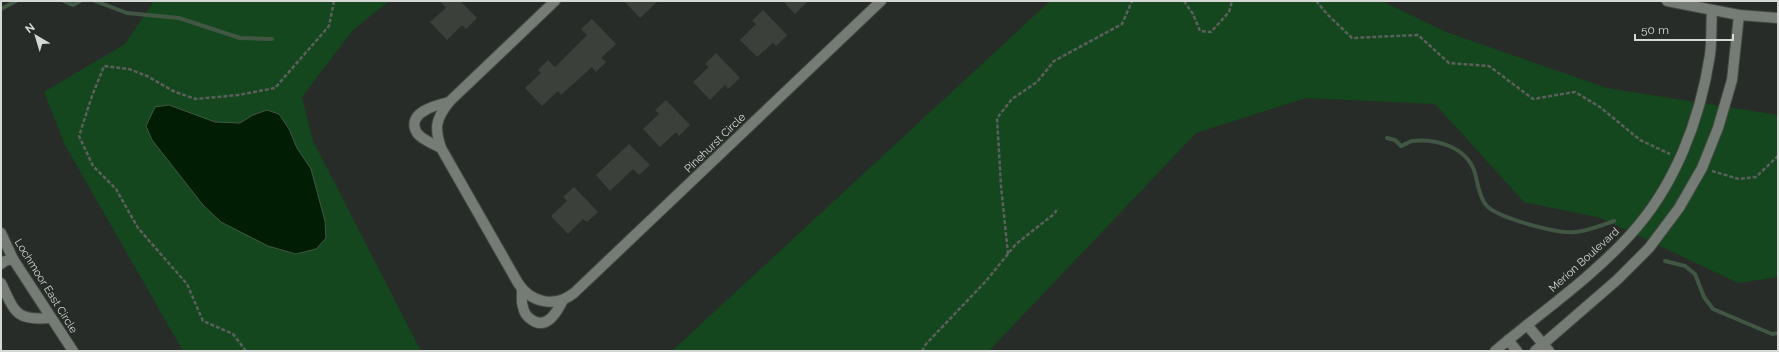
<svg xmlns="http://www.w3.org/2000/svg" width="1779" height="352" font-family="Raleway,sans-serif">
	<style>
		.green { fill: #14471d }
		.water { fill: #011e05; stroke: #415643 }
		.lines { fill: none; stroke-linecap: round; stroke-linejoin: round }
		.stream { stroke: #415643; stroke-width: 4 }
		.building { fill: #3b403b }
		.minor-casing { stroke: #434843; stroke-width: 12 }
		.path { stroke: #5b605c; stroke-width: 2.5; stroke-dasharray: 4 2; stroke-linecap: butt }
		.minor { stroke: #757b75; stroke-width: 10 }
		.labels { text-anchor: middle; dominant-baseline: central; stroke-width: 3; stroke-linejoin: round; paint-order: stroke }
		.street-label { font-size: 11px; fill: #d5d8d5; stroke: #272c28 }
	</style>
	<rect width="100%" height="100%" fill="#272c28"/>
	<g class="green">
		<path d="M154,1h235l-36,29 -51,67 11,44 108,210h-238l-118,-206 -21,-53 81,-48z"/>
		<path d="M1050,1h332l64,31 161,56 171,27v162l-40,6 -137,-65 -77,-16 -89,-98 -129,-6 -110,35 -207,218h-317z"/>
	</g>
	<path class="water" d="M169,105l46,17 25,1 13,-8 14,-5 12,4 10,15 8,19 14,21 14,52 1,17 -10,11 -20,5 -28,-8 -47,-24 -18,-17 -51,-65 -6,-14 9,-19z"/>
	<g class="lines">
		<g class="stream">
			<path d="M64,1l9,4 7,-4"/>
			<path d="M95,1l32,12 52,5 61,20 32,1"/>
			<path d="M1,9l15,-8"/>
			<path d="M1387,138l8,2 6,6c4,-1 7,-4 11,-5 24,-3 53,6 62,29 4,12 4,25 12,35 11,13 72,29 89,27 13,-1 27,-7 39,-11"/>
			<path d="M1665,261l20,5 10,8 9,23 9,12 59,25 6,-1"/>
		</g>
	</g>
	<g class="building">
		<path d="M440,1h20l17,17 -11,11 -4,-4 -15,15 -17,-18 16,-14z"/>
		<path d="M624,1h34l-18,17z"/>
		<path d="M783,1h25l-13,13z"/>
		<path d="M763,10l24,25 -11,11 -3,-3 -16,14 -17,-17 16,-16 -4,-3z"/>
		<path d="M592,19l24,25 -15,14 5,4 -10,10 -4,-5 -31,28 -3,-4 -16,15 -17,-18 16,-15 -3,-3 10,-10 7,7 32,-32 -6,-6z"/>
		<path d="M716,53l24,25 -12,11 -3,-4 -15,15 -17,-18 16,-15 -4,-3z"/>
		<path d="M666,100l24,25 -11,11 -3,-4 -16,15 -17,-18 16,-15 -4,-4z"/>
		<path d="M629,144l21,21 -11,10 -6,-6 -23,22 -14,-16z"/>
		<path d="M574,187l24,25 -11,10 -4,-3 -15,15 -17,-18 16,-15 -4,-4z"/>
	</g>
	<g class="lines">
		<g class="minor-casing">
			<g id="minor">
				<path d="M555,1l-106,101c-13,17 -15,25 -8,46l77,135c13,20 37,25 56,10l307,-292"/>
				<path d="M1667,1l72,14 39,3"/>
				<path d="M441,148c-7,-4 -19,-8 -24,-15 -12,-20 19,-28 32,-31"/>
				<path d="M1,233l12,26 60,92"/>
				<path d="M1,264l4,-3 8,-2"/>
				<path d="M1,283c14,29 14,38 50,35"/>
				<path d="M522,289c0,6 -1,13 1,18 1,6 4,10 9,13 15,10 25,-8 31,-20"/>
				<path d="M1527,325l22,26"/>
				<path d="M1508,340l9,11"/>
				<path d="M1495,351c45,-38 95,-72 135,-116 45,-49 70,-115 80,-180 2,-15 1,-30 2,-45"/>
				<path d="M1535,351l82,-71 32,-32 30,-40 23,-40 16,-40 14,-48 7,-65"/>
			</g>
		</g>
		<g class="path">
			<path d="M1184,1l9,13 7,17 11,1 18,-20 3,-11"/>
			<path d="M1316,1l12,14 24,23 66,-3 31,28 40,3 44,33 42,-7 25,15 40,33 30,14"/>
			<path d="M1712,171l27,8 17,-2 22,-21"/>
			<path d="M1008,254l-7,-68 -4,-68 15,-19 25,-17 17,-21 68,-37 10,-23"/>
			<path d="M246,351l-13,-17 -30,-13 -16,-37 -49,-56 -22,-39 -23,-23 -14,-30 13,-40 12,-30 25,3 18,7 28,16 21,7 42,-4 37,-7 54,-62 5,-25"/>
			<path d="M922,351l4,-7 60,-63 30,-37 38,-30 4,-6"/>
		</g>
		<use href="#minor" class="minor"/>
	</g>
	<g class="labels">
		<g class="street-label">
			<text transform="translate(715 143) rotate(-44)">Pinehurst Circle</text>
			<text transform="translate(1584 260) rotate(-42)">Merion Boulevard</text>
			<text transform="translate(46 286) rotate(58)">Lochmoor East Circle</text>
		</g>
	</g>
	<rect width="1779" height="352" fill="none" stroke="#d5d8d5" stroke-width="4"/>
	<g transform="translate(36 36) rotate(322)" stroke="#272c28" stroke-width="3" paint-order="stroke">
	<path d="M0-3L7 15L0 10L-7 15Z" fill="#d5d8d5"/>
	<text y="-6" font-size="11" font-weight="bold" text-anchor="middle" fill="#d5d8d5">N</text>
	</g>
	<path d="M1635 34v6h98v-6" fill="none" stroke="#d5d8d5" stroke-width="2"/>
	<text x="1641" y="34" font-size="12" fill="#d5d8d5" stroke="#272c28" stroke-width="3" paint-order="stroke">50 m</text>
</svg>
